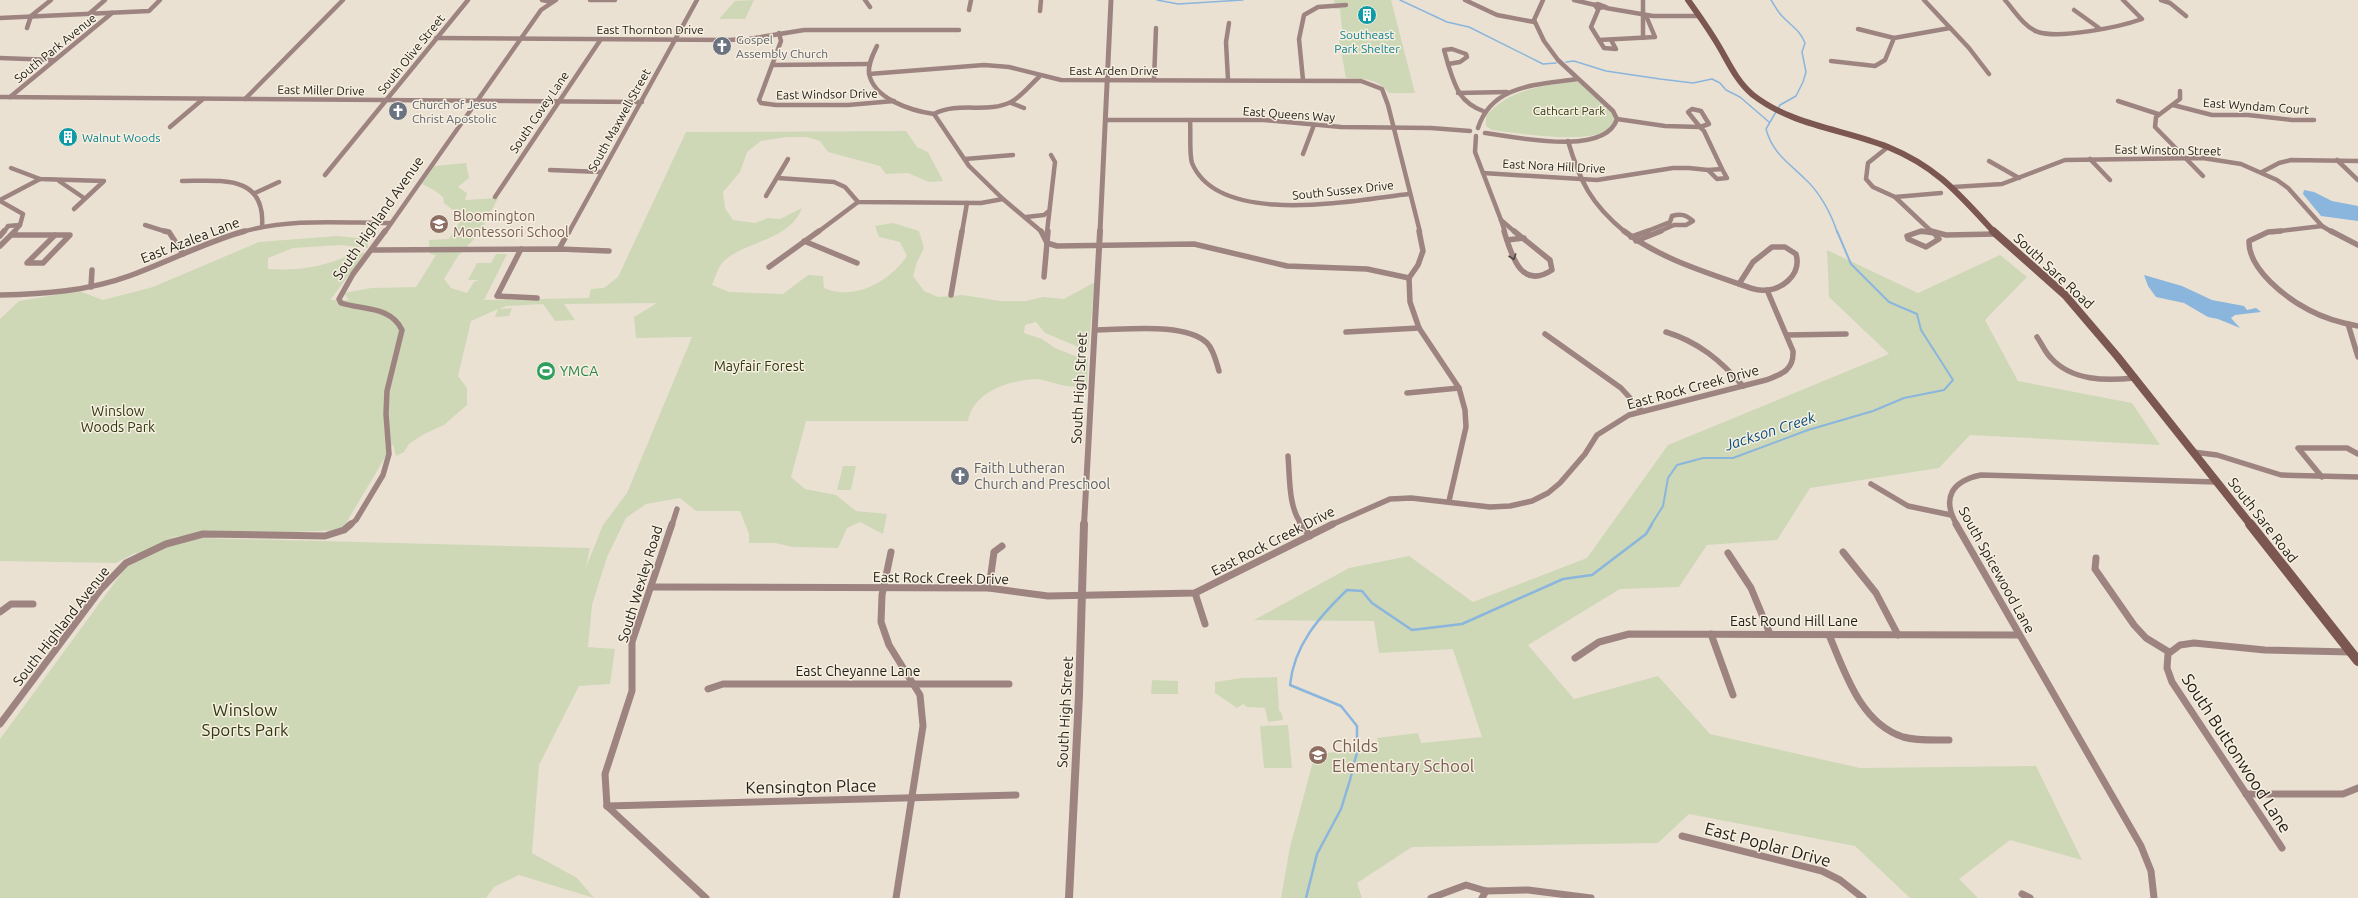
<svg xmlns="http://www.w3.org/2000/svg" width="2358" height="898" font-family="Ubuntu,sans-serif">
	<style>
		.green { fill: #ced8b7; fill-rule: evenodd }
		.water { fill: #8ab5dd }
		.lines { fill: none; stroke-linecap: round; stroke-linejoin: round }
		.stream-far2 { stroke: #8ab5dd; stroke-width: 1.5 }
		.stream-far1 { stroke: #8ab5dd; stroke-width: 2 }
		.stream { stroke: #8ab5dd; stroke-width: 2.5 }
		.minor-far2 { stroke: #9e8480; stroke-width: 4.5 }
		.minor-far1 { stroke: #9e8480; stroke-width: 5.5 }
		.minor { stroke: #9e8480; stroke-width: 7 }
		.tertiary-far2 { stroke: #9e8480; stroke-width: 5 }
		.tertiary-far1 { stroke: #9e8480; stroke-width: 6 }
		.tertiary { stroke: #9e8480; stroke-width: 8 }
		.secondary-far2 { stroke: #7c5751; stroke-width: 6 }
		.secondary-far1 { stroke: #7c5751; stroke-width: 8 }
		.secondary { stroke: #7c5751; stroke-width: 10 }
		.oneway { stroke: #4e433e }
		.labels { text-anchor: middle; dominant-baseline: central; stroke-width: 3; stroke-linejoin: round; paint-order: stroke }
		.far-street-label { font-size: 12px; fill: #23201b; stroke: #f7efe0 }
		.far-culture-label { font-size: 12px; fill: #0d838f; stroke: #f7efe0 }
		.far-worship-label { font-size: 12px; fill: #5b616d; stroke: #f7efe0; text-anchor: start }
		.far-park-label { font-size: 12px; fill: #2e3810; stroke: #f7efe0 }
		.education-label { font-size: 14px; fill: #785e54; stroke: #f7efe0; text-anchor: start }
		.street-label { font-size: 14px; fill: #23201b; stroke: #f7efe0 }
		.park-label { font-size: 14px; fill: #2e3810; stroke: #f7efe0 }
		.leisure-label { font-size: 14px; fill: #27864d; stroke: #f7efe0; text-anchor: start }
		.worship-label { font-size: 14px; fill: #5b616d; stroke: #f7efe0; text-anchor: start }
		.water-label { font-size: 15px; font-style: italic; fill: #054e7f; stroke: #f7efe0 }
		.near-park-label { font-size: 17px; fill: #2e3810; stroke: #f7efe0 }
		.near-education-label { font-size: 17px; fill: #785e54; stroke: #f7efe0; text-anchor: start }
		.near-street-label { font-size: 17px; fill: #23201b; stroke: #f7efe0 }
	</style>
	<rect width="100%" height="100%" fill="#eae1d3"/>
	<g class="green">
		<path d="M754,0l-9,19h-26l16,-18z"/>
		<path d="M1334,0h57l24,93h-26c-10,-14 -28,-15 -43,-15l-7,-39h4l-3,-30h-5z"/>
		<path d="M1577,81c9,7 30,21 35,30 23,42 -104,21 -120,19l-6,-4v-10c24,-28 57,-30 91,-35z"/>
		<path d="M906,131l11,16 11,5 15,29 -14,1 -21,-9 -22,1 -6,-8 -52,-14 -8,-11 -13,-4h-20l-26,4 -14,11 -7,20 -17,20 2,16 8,12 22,3 13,-5 12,1 22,-11c-12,33 -58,33 -79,54 -5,5 -8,16 -11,23l17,7 54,2 25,-19 15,1 1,12c31,13 65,-6 83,-32l-7,-14 -21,-5 -4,-11 18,-3 26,8 5,17 -7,14 -4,14 11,15 14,6 25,-2 37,6h26l17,-4 21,2 31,-17 -7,69 -43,-18 -9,-11 -11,3 -1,8 18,6 13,9 25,10h8l-1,29c-7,0 -13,0 -19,-1 -11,-1 -23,-7 -34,-7 -26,2 -61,13 -66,42h-162l-15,56 14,12 31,6 20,16 31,3 -4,20 -23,-12 -13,6 -9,20 -45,-1 -18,-4h-26v-9l-9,-23h-44l-16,-13 -34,6 -20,14 -19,39 -15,48 -4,42 27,2 -5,35 -31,2 -40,79 -7,88 45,25 17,20 -75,-23 -25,12 -8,11h-486v-159l137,-187 -21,11 -116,-2v-242l19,-18 60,-10 24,9 50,-13 106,-45 78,-6 31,3v9l-27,-3 -48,3 -25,10v11c30,2 61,-2 88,-18l10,2 -36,47h19l-5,-7 27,-5 45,-1 20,-32 -6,-1 -1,-14 20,-1 16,-25 -12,-4 -9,-7 -1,-6 -9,-7 -12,-6 12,-18 32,-3 3,15 -11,9 9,6 -2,7 33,-2 -18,35 -22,23 -14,23 7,9 16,5 7,-11 5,-2h-11l9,-17h14l5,-9h11l-23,46 105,-2 2,-9 13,-1 14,-11 68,-145zM657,303l-23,14 2,21 56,-1 -65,156 -24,32 -17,42 4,-19 -426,-11 178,-7 51,-86 3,12 8,-4 5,-8 15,-10 20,-9 23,-20v-17l-9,-12 13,-55 27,-12 -3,8 14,-1 3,-8 -12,1 6,-3 37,-2 12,17 20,-1 -11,-16z"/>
		<path d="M1827,250l91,43 82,-38 27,22 -42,43 33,61 114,22 28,42 -190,-10 -31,33 -129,20 -33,52 -70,5 -28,42 -59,2 -92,56 46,54 84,-23 52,58 150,34 176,-2 46,94 -72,-20 -51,39 19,19h-68l-55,-52 -166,-32 -31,29 -246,4 -55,36 5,15h-81l9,-51 25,-93 64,-6 -2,-10 41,-5 3,10 61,-6 -29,-88 -74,4 -5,-32 -120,-1 95,-52 60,-12 64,46 114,-44 81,-113 221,-91 -60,-57z"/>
		<path d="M843,466h13l-5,24h-14z"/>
		<path d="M1277,677l2,33 3,4 1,6 -15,2 -3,-14 -18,-1 -4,-3 -6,4 -22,-15v-11l27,-4z"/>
		<path d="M1152,680l26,1v13h-27z"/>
		<path d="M1288,725l4,43h-28l-4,-42z"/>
	</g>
	<g class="water">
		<path d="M2304,190l10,2 18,9 26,5v15l-37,-5 -18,-22z"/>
		<path d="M2144,275l38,11 30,14 32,6 3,4 9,-2 5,4 -26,3 -4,3 9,10 -22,-9 -10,-2 -24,-14 -28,-6 -8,-11z"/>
	</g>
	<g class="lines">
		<g class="stream-far2">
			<path d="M1157,0l21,4 65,-4"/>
			<path d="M1400,0l47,22 22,5 74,37 13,-1"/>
			<path d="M1771,0c4,6 6,11 11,16 9,10 18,14 23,27l-3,9 4,20 -3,10 -7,14 -16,9 -14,24c7,25 22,33 39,50 14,12 27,36 32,53"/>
			<path d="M1566,62l8,-1 32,10 54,8 33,4 19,-4 8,4 6,7 14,7 29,25"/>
		</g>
		<path class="stream-far1" d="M1651,525l12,-19 5,-28 9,-13 26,-7h30l75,-28 65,-19 31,-13 40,-8 9,-10 -32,-50 -4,-16 -28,-12 -38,-38 -14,-33"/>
		<path class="stream" d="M1306,898l11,-44 24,-45 9,-29 7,-28v-26l-16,-20 -51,-21c4,-40 29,-68 57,-95l15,1 10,12 40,27 50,-6 101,-45 29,-4 54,-41 6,-10"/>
		<g class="minor-far2">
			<path d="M542,0l10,2"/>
			<path d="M590,0h25"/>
			<path d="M865,0l5,7"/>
			<path d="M1465,0l32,15 37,7"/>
			<path d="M1574,0l21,5"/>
			<path d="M1643,0v38"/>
			<path d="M1924,0l45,48 20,26"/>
			<path d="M2005,0c9,10 19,27 33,32 22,7 82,-5 104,-13l-19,-19"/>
			<path d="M2161,0l9,3 16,13"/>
			<path d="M1598,4l8,3 -9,1 -2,-3z"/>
			<path d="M1599,8l-8,19 13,21 12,1 -5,-9"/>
			<path d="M1606,8l47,8h44"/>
			<path d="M969,10l2,-10"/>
			<path d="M2074,10l25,18"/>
			<path d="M1040,11l1,-11"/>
			<path d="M90,13l15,-13"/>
			<path d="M0,18l149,-7 11,-11"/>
			<path d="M27,28l4,-12 20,-16"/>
			<path d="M1858,29l36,9"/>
			<path d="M779,33l2,8 -22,59 2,3 15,2h72l46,-4"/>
			<path d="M436,38l292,2 21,-1 55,-9h155"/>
			<path d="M1599,40l56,-3 -8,-19 -3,-2"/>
			<path d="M877,46c-4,8 -9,18 -8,27 4,26 43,38 65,41l35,52 34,33"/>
			<path d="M1452,49l14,5 1,3 -7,5 -12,2 -4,-14z"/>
			<path d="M0,58l54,2"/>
			<path d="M1831,61l44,5 10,-6 9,-22 56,-10"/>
			<path d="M1448,64c7,22 11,38 35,47"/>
			<path d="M773,65l96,-1"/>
			<path d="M869,74l115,-9 25,2 52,13 300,1 21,8 6,16 32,127"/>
			<path d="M1154,80l2,-52"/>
			<path d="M1228,80l-2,-38 3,-19"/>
			<path d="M1303,80l-4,-41 5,-24 14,-8 28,-2"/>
			<path d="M2180,91v8l-24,18 -1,10 48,49"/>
			<path d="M1458,93l49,-1"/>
			<path d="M0,97l642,5"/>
			<path d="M10,97l102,-84"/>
			<path d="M245,99l98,-99"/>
			<path d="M2118,101l40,13"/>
			<path d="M1011,103l13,5"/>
			<path d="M2173,105l39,10h36l44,5h22"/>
			<path d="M1692,109l9,2 8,13 -9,3 -12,-15z"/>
			<path d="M934,114c24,-13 53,0 77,-12 11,-6 19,-17 28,-25"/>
			<path d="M1617,119l48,7 35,1"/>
			<path d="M1106,120h158l77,7 90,1 39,3"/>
			<path d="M1190,120c1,11 -1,33 2,43 27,65 163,37 217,31"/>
			<path d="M170,127l33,-28"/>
			<path d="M1700,127l4,4 18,38 -14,1"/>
			<path d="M1478,128c14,-44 60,-43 99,-49"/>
			<path d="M1485,133c30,4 120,24 132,-14l-4,-8 -55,-51 -14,-19 -10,-21 9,-20"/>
			<path d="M1476,136l-1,16 26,68"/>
			<path d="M1568,141c12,41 23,63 57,91"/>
			<path d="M1888,147l-20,16 -2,16 7,8 22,10 37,35"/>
			<path d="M1303,154l11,-29"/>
			<path d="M965,159l48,-4"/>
			<path d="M2090,159l20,21"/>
			<path d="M2337,160l21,20"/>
			<path d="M1989,161l30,17"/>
			<path d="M11,168l29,11 64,2 -30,28"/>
			<path d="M550,170l51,2"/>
			<path d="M2262,172l17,-9 12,-3 67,1"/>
			<path d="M1483,173l114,7 76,-12h16l19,2 9,9 10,-1 -5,-9"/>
			<path d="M325,175l143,-175"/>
			<path d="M778,178l56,4 11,5 13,15 123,1 22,-4 39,33"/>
			<path d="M59,181l25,17"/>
			<path d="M182,181c39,0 84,-7 80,46"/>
			<path d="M1953,187l49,-3 63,-24 138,-2 38,6 36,16 11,8 34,38 10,6"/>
			<path d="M255,193l24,-11"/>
			<path d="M766,196l22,-37"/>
			<path d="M495,197l106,-158"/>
			<path d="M1895,197l46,-4"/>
			<path d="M0,200l40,-21"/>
			<path d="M0,201l23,13 -3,11 -6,7"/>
			<path d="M1026,217l18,-2 5,-4"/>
			<path d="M1501,220l14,12"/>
			<path d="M1501,220l4,12"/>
			<path d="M145,225l22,7"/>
			<path d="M4,232l4,-6 12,-1"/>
			<path d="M242,232c48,-14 99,-9 148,-9"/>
			<path d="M385,232l156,-222 15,-10"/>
			<path d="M569,232l128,-232"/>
			<path d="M818,232l40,-30"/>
			<path d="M962,232l5,-29"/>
			<path d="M1047,232l8,-70 -4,-7"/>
			<path d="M1645,232l25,-10 2,-6c9,-3 14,-1 21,5l-7,4h-12l-16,7"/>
			<path d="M1919,232h5"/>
			<path d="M2272,232l50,-6"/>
		</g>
		<g class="minor-far1">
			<path d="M164,231l5,1 14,22"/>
			<path d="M1041,231l6,12 10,3 137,-2 93,22 80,3 42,9"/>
			<path d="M1419,231l4,20 -5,14 -9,13 1,24 9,26 40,60 6,22 1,17 -17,74"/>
			<path d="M1504,231c7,22 16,60 48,39l-2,-10 -36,-29"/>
			<path d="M1624,231c34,26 75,39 115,53"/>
			<path d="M1921,231l13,2 5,6 -13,8 -18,-8 -1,-3z"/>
			<path d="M1931,231l15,4 50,-1"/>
			<path d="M2281,231l-13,1 -19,9c-1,28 37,57 60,69 15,8 32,13 49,16"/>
			<path d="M2331,231l27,14"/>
			<path d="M12,235h43"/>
			<path d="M55,235h15l-27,28h-16z"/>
			<path d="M0,236l4,-5"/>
			<path d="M1631,237l17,-6"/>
			<path d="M1507,240l17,-2"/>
			<path d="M804,241l53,22"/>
			<path d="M1636,241l25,-10"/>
			<path d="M0,246l15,-15"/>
			<path d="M1772,247h13l11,7c6,21 -15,38 -36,36 -7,0 -14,-4 -21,-6l14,-22z"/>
			<path d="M521,249l-24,47 40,2"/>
			<path d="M559,249l10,-18"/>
			<path d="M373,250l186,-1 50,2"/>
			<path d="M769,267l50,-36"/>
			<path d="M1044,277l4,-46"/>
			<path d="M91,287l1,-17"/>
			<path d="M0,295c44,-1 88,-4 129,-19 39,-14 76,-34 116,-45"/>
			<path d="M951,295l11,-64"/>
			<path d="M2348,324l10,33"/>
			<path d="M1095,330c29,0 90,-8 112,13 7,7 9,19 12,28"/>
			<path d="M1346,332l73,-4"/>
			<path d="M1666,332c33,10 55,29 77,54"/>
			<path d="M1545,334l76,54 20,22"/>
			<path d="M1787,335l59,-1"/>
			<path d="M2037,337c5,7 8,15 14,21 21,23 55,23 83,20"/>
			<path d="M1407,393l52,-5"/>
			<path d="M2193,452l24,3 64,20 77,2"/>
			<path d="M1288,456c2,22 0,51 14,69"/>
			<path d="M2322,477l-24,-29h49l11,6"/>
			<path d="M1871,484l37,22 43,9"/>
			<path d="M350,525l6,-5 27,-45 6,-21 -3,-40 1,-23 15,-61c-11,-24 -39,-20 -61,-27l-2,-4 14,-25 32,-43"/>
			<path d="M672,525l5,-16"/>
			<path d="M1331,525l59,-26 21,-1 79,9 20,-1 22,-5 16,-8 12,-10 25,-29 12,-19 32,-20 137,-35c16,-6 28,-10 27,-29l-26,-61"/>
			<path d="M1957,525c-16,-27 -5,-44 24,-50l235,7"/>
		</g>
		<g class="minor">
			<path d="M1301,524l9,12"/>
			<path d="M1956,524l185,322 10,25 3,27"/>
			<path d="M891,552l-9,43 -1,27 8,23 31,50 3,31 -27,172"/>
			<path d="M1843,552l33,41 22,42"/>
			<path d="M1728,553l23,35 19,46"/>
			<path d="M2096,558l-1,11 39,56 12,13 23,14"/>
			<path d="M651,587l338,1 59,8 147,-3 138,-69"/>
			<path d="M989,588l5,-36 8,-6"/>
			<path d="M1195,593l10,31"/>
			<path d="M0,612l11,-8h22"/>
			<path d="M1711,634l22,61"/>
			<path d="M1829,635c16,37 31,88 74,102 15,4 31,3 46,3"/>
			<path d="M1575,658l24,-16 30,-8 390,1"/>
			<path d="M708,689l15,-5h286"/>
			<path d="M0,724l101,-135 25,-26 40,-19 37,-10 122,2 19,-6 7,-6"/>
			<path d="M2246,794h97l15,-6"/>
			<path d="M607,806l409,-11"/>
			<path d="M607,806l-2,-32 27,-83v-49l40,-118"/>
			<path d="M607,806l99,92"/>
			<path d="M1682,836l140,35 18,9 23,18"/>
			<path d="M2282,848l-110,-166 -5,-14 1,-14 12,-9 14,-2 71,7 86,2"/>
			<path d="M2022,894l8,4"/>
			<path d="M1431,898l35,-13 20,6 42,-1 63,8"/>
			<path d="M1482,898l4,-7"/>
		</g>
		<path class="tertiary-far2" d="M1100,232l11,-232"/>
		<path class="tertiary-far1" d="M1084,525l16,-294"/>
		<path class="tertiary" d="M1069,898l10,-203 5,-171"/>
		<path class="secondary-far2" d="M1688,0c10,14 20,28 29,43 11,18 19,38 36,52 40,31 90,34 135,52 49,20 71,47 106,85"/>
		<path class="secondary-far1" d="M1993,231l72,64 52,61 134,169"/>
		<path class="secondary" d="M2250,524l108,137"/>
	</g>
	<defs><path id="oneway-chevron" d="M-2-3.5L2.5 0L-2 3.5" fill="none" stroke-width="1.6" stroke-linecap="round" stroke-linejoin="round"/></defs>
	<use class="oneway" href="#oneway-chevron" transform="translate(1513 257) rotate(71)"/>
	<defs>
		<g id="building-disc" transform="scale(1)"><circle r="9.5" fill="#0f9aa8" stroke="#f7efe0"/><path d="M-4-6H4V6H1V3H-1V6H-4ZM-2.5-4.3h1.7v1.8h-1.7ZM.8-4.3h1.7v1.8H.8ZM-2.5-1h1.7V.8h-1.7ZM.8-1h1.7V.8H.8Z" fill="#fff"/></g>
		<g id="church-disc" transform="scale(1)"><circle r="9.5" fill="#6b7280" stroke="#f7efe0"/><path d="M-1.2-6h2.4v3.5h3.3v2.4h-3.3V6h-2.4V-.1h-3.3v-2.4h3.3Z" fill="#fff"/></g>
		<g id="school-disc" transform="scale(1)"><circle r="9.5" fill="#8d6e63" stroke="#f7efe0"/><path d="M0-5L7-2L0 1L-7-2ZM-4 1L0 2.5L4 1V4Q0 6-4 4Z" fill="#fff"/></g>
		<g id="stadium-disc" transform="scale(1)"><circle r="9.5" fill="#2e9e5b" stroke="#f7efe0"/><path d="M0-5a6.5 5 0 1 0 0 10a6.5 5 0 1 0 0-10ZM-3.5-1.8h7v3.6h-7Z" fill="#fff"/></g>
	</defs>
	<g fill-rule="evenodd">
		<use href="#building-disc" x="1367" y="15"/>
		<use href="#church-disc" x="722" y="46"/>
		<use href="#church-disc" x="398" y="111"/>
		<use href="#building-disc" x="68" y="137"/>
		<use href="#school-disc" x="439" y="224"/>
		<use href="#stadium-disc" x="546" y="371"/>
		<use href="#church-disc" x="960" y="476"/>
		<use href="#school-disc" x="1318" y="755"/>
	</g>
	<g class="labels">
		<g class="far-street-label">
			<text x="650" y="29">East Thornton Drive</text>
			<text transform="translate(55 48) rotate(-39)">South Park Avenue</text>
			<text transform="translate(411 54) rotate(-51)">South Olive Street</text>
			<text x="1114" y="70">East Arden Drive</text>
			<text transform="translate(321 90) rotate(1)">East Miller Drive</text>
			<text transform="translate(827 94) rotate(-1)">East Windsor Drive</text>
			<text transform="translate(2256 106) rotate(4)">East Wyndam Court</text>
			<text transform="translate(539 112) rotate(-56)">South Covey Lane</text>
			<text transform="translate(1289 114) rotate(4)">East Queens Way</text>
			<text transform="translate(619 120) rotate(-61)">South Maxwell Street</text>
			<text transform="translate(2168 150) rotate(1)">East Winston Street</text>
			<text transform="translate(1554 166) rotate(3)">East Nora Hill Drive</text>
			<text transform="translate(1343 190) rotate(-6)">South Sussex Drive</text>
		</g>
		<g class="far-culture-label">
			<text x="1367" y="34">Southeast<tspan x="1367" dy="14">Park Shelter</tspan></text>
			<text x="82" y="137" text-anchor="start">Walnut Woods</text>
		</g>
		<g class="far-worship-label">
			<text x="736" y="39">Gospel<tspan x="736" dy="14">Assembly Church</tspan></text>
			<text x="412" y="104">Church of Jesus<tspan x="412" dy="14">Christ Apostolic</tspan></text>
		</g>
		<g class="far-park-label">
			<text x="1569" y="110">Cathcart Park</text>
		</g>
		<g class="education-label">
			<text x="453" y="216">Bloomington<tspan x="453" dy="16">Montessori School</tspan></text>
		</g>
		<g class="street-label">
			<text transform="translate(378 218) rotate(-55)">South Highland Avenue</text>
			<text transform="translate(190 240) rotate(-21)">East Azalea Lane</text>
			<text transform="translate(2054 271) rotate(43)">South Sare Road</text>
			<text transform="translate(1693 387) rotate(-15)">East Rock Creek Drive</text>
			<text transform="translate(1079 388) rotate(-87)">South High Street</text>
			<text transform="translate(2263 520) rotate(52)">South Sare Road</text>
			<text transform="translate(1273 541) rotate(-27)">East Rock Creek Drive</text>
			<text transform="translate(1997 570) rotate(61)">South Spicewood Lane</text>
			<text transform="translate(941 578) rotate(1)">East Rock Creek Drive</text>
			<text transform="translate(640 584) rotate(-73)">South Wexley Road</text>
			<text x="1794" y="621">East Round Hill Lane</text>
			<text transform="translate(61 626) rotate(-52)">South Highland Avenue</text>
			<text x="858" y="671">East Cheyanne Lane</text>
			<text transform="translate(1065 712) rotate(-87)">South High Street</text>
		</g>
		<g class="park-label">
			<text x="759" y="366">Mayfair Forest</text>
			<text x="118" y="411">Winslow<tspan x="118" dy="16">Woods Park</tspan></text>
		</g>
		<g class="leisure-label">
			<text x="560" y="371">YMCA</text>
		</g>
		<g class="worship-label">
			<text x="974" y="468">Faith Lutheran<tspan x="974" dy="16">Church and Preschool</tspan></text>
		</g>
		<g class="water-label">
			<text transform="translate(1770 431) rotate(-18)">Jackson Creek</text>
		</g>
		<g class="near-park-label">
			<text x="245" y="709">Winslow<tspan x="245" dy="20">Sports Park</tspan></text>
		</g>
		<g class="near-education-label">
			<text x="1332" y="745">Childs<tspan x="1332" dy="20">Elementary School</tspan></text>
		</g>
		<g class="near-street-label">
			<text transform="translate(2237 753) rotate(57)">South Buttonwood Lane</text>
			<text transform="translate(811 786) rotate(-1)">Kensington Place</text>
			<text transform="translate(1768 844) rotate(15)">East Poplar Drive</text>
		</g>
	</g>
</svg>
